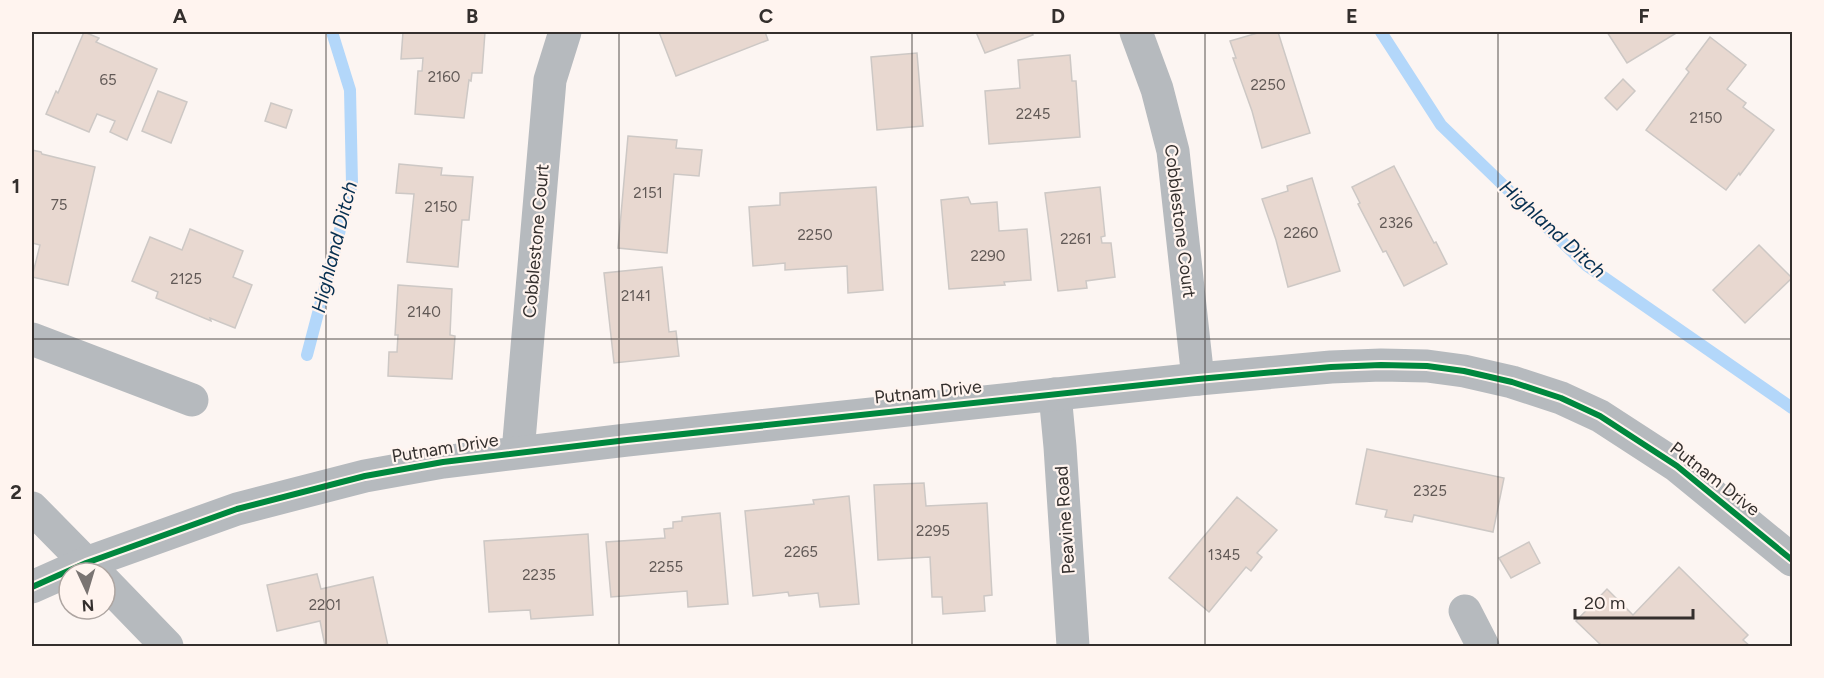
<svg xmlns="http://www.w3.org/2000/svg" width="1824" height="678" font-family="Figtree,sans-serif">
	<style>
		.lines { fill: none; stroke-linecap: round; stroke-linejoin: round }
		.stream { stroke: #b3d7fa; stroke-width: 12 }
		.building { fill: #e8d8d0; stroke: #cdc8c5; stroke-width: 1.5 }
		.minor { stroke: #b6babe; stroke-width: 33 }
		.cycleway-casing { stroke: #fff4ef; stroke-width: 10 }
		.cycleway { stroke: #00873e; stroke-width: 6 }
		.grid { fill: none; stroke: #342f2d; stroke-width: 1.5; stroke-opacity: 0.55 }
		.labels { text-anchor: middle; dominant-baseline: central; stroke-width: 4.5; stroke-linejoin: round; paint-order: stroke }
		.number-label { font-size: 15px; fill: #615956 }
		.street-label { font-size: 18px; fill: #342f2d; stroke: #fff4ef }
		.water-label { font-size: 20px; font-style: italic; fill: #062f50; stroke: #fff4ef }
		.neatline { fill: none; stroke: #342f2d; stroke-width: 2 }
		.grid-label { font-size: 20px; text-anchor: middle; font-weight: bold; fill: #342f2d }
	</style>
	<rect width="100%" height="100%" fill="#fcf5f2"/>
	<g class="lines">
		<g class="stream">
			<path d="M1381,32l60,93 145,140 206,143"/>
			<path d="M307,355l45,-171 -2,-94 -18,-58"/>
		</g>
	</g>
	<g class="building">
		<path d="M84,32l15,6 -3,4 61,27 -30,71 -17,-8 5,-11 -18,-7 -8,18 -43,-18 10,-23 2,2z"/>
		<path d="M403,32h82l-3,41h-10l-1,8 -2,-1 -5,38 -49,-4 3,-43h4l1,-13 -22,1z"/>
		<path d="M659,32h106l3,8 -92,36z"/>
		<path d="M976,32h55l2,3 -48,18z"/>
		<path d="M1261,32h17l32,101 -48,15 -10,-37 -19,-53h3l-6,-17z"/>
		<path d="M1607,32h71l-51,31z"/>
		<path d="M1710,37l36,28 -19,24 19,14 -3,4 31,23 -34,45 -1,-2 -13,17 -80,-60 43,-58 -3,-3z"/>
		<path d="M917,53l6,73 -46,4 -6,-73z"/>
		<path d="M1070,55l2,26h4l4,56 -91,7 -4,-53 35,-3 -2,-28z"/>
		<path d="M1623,79l12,12 -18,19 -12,-12z"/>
		<path d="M158,91l29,11 -16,41 -29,-12z"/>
		<path d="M271,103l21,7 -6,18 -21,-7z"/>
		<path d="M628,136l49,4 -1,8 26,2 -3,26 -25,-2 -7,79 -49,-5z"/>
		<path d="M32,150l9,2 1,2 53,13 -27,118 -36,-8 8,-32 -8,-2z"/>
		<path d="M399,164l43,4 -1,7 32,2 -4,43h-7l-4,47 -51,-5 7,-68 -18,-1z"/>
		<path d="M1394,166l40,77 2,-1 11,22 -43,22 -18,-35 -3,1 -25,-48 2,-1 -8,-16z"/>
		<path d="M1312,178l28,93 -52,16 -12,-47 -14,-41 26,-8 -1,-5z"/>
		<path d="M876,187l7,103 -35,3 -1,-27 -62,4v-7l-32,3 -4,-59 31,-2v-12z"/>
		<path d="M1100,187l5,49 -4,1 1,6h9l4,34 -29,4 1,7 -29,3 -13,-98z"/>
		<path d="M968,197l3,7 26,-2 2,29 28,-2 4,51 -27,2 1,3 -56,4 -8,-89z"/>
		<path d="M190,229l53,22 -10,26 19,8 -17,43 -25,-10 1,3 -55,-23 2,-6 -26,-11 18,-44 32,13z"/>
		<path d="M1759,245l33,33 -47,45 -32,-33z"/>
		<path d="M662,267l7,65 7,-1 3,25 -65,7 -10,-90z"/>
		<path d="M398,285l54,4 -2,46 5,1 -3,43 -64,-3 1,-24h8l1,-17h-3z"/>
		<path d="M1367,449l137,29 -11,54 -79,-17 -2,7 -27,-5 2,-7 -31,-6z"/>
		<path d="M924,483l2,23 61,-3 5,92 -8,1 1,15 -42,3 -1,-17h-10l-2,-40 -52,3 -4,-75z"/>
		<path d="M849,496l10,108 -39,3 -2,-14 -29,3 -1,-4 -35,4 -8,-85 69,-7 -1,-4z"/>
		<path d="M1237,497l40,33 -20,23 5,4 -11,14 -5,-4 -37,45 -40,-34z"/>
		<path d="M720,513l8,91 -40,3 -1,-16 -76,6 -5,-55 59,-4 -1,-9 9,-1v-6l9,-1v-4z"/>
		<path d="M588,534l5,81 -62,4 -1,-9 -41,2 -5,-71z"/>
		<path d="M1529,542l11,21 -29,15 -12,-20z"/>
		<path d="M1679,567l69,68 -5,5 7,6h-148l-26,-25 31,-32 26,26z"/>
		<path d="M317,574l4,15 52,-12 15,69h-63l-5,-25 -43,10 -10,-46z"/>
	</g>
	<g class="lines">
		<g class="minor">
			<path d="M1136,32l21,57 16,62 25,228"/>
			<path d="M32,339l160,61"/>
			<path d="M1055,394l5,53 13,199"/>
			<path d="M518,452l32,-372 15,-48"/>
			<path d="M32,508l64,65"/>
			<path d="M105,582l62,64"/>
			<path d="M32,587l54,-24 151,-54 128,-33 78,-14 184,-22 571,-61 133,-12 50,-2 46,1 37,5 48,11 49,16 39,18 77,50 115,94"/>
			<path d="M1465,611l18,35"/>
		</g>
		<g class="cycleway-casing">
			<path id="cycleway" d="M32,587l54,-24 151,-54 128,-33 78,-14 184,-22 571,-61 133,-12 50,-2 46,1 37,5 48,11 49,16 39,18 77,50 115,94"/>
		</g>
		<use href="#cycleway" class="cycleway"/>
	</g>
	<path class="grid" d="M326,32v614M619,32v614M912,32v614M1205,32v614M1498,32v614M32,339h1760"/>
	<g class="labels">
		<g class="number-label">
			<text x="444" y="77">2160</text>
			<text x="108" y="80">65</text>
			<text x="1268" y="85">2250</text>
			<text x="1033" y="114">2245</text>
			<text x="1706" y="118">2150</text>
			<text x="648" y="193">2151</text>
			<text x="59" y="205">75</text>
			<text x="441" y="207">2150</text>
			<text x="1396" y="223">2326</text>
			<text x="1301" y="233">2260</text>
			<text x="815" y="235">2250</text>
			<text x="1076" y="239">2261</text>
			<text x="988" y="256">2290</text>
			<text x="186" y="279">2125</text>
			<text x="636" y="296">2141</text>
			<text x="424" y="312">2140</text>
			<text x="1430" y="491">2325</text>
			<text x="933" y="531">2295</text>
			<text x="801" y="552">2265</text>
			<text x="1224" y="555">1345</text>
			<text x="666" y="567">2255</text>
			<text x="539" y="575">2235</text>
			<text x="325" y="605">2201</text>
		</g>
		<g class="street-label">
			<text transform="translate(1180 221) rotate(83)">Cobblestone Court</text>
			<text transform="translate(536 241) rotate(-85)">Cobblestone Court</text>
			<text transform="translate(928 392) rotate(-6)">Putnam Drive</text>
			<text transform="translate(445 448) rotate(-9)">Putnam Drive</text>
			<text transform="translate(1715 479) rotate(38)">Putnam Drive</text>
			<text transform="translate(1065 520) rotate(-94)">Peavine Road</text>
		</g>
		<g class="water-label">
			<text transform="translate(1553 229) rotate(42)">Highland Ditch</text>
			<text transform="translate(334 247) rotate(-76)">Highland Ditch</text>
		</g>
	</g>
	<rect width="1824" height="678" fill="none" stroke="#fff4ef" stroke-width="66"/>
	<g transform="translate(87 591) rotate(176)"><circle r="28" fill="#fff4ef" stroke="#aea5a1" stroke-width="1.5"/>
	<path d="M0-4.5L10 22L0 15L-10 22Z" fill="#7a7472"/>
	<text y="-9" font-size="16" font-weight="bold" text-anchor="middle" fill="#342f2d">N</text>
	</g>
	<path d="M1575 609v9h118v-9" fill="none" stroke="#342f2d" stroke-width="3"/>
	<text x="1584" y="609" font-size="18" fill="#342f2d" stroke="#fff4ef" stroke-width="4.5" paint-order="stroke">20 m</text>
	<rect x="33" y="33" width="1758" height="612" class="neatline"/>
	<g class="grid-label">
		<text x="180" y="23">A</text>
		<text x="472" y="23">B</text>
		<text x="766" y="23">C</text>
		<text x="1058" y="23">D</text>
		<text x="1352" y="23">E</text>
		<text x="1644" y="23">F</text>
		<text x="16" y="193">1</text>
		<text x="16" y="499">2</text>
	</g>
</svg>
